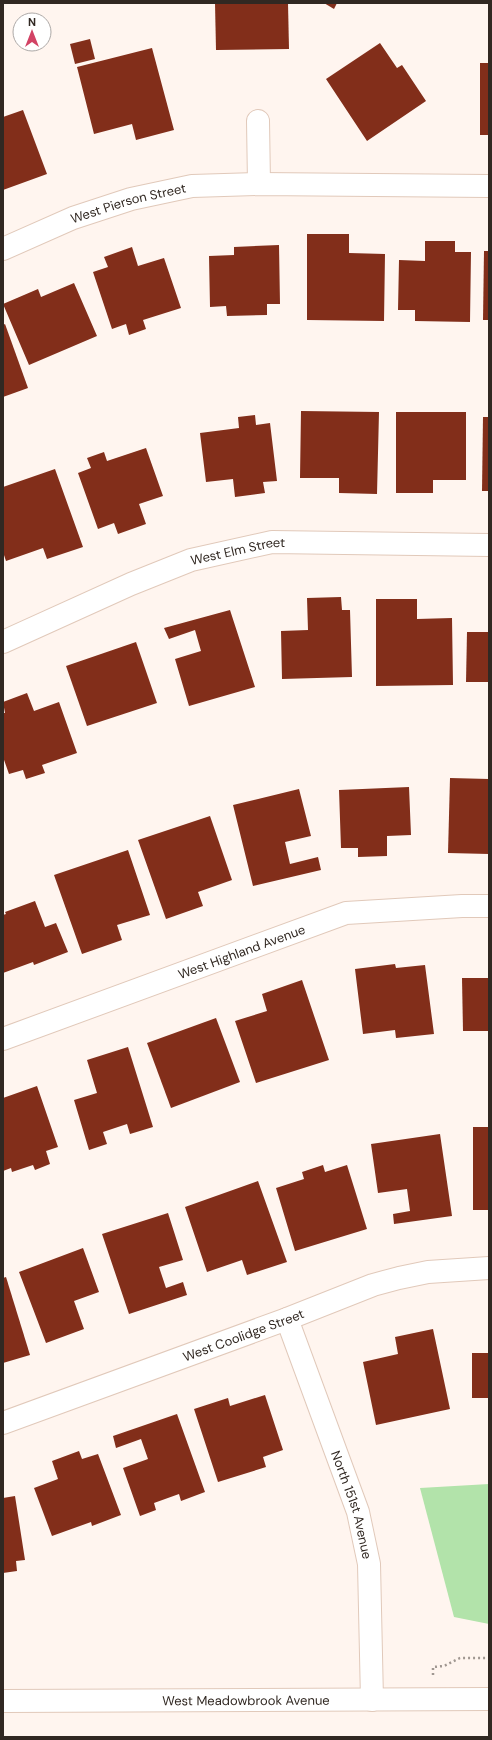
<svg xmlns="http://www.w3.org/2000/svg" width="492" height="1740" font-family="'DM Sans',sans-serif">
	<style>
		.green { fill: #b2e3aa }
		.building { fill: #822e1a }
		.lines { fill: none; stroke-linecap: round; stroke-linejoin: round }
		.minor-casing { stroke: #e1c9ba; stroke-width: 24 }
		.path { stroke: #a09791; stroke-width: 2.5; stroke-dasharray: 2 3; stroke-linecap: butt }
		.minor { stroke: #fff; stroke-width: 22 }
		.labels { text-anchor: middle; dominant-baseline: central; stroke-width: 4; stroke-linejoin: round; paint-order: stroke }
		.street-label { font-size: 13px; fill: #312822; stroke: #fff }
	</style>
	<rect width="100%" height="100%" fill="#fff5ef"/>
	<path class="green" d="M489,1484v140l-35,-7 -34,-129z"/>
	<g class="building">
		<path d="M215,3h73l1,46 -73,1z"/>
		<path d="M324,3h13l-3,6z"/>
		<path d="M90,39l5,20 -20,5 -5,-20z"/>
		<path d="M380,43l17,25 5,-3 24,36 -59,40 -41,-62z"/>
		<path d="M152,48l22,82 -38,10 -4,-16 -38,10 -17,-67z"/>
		<rect x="480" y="63" width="9" height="72"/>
		<path d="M23,110l24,64 -44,16v-73z"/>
		<path d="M307,234h42v19l36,1 -1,67 -77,-1z"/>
		<path d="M425,241h30v11h16l-1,70 -55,-1v-11h-17l1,-50 26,1z"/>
		<path d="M279,245l1,59h-13v11l-40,1 -1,-10 -16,1 -1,-51 25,-1v-8z"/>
		<path d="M132,247l6,19 26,-8 17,50 -38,12 3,9 -17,6 -3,-11 -14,5 -19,-57 15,-5 -4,-10z"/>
		<path d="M484,251h5v69h-6z"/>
		<path d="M74,283l23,53 -68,29 -26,-61 35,-15 3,8z"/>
		<path d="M5,324l23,64 -25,9v-72z"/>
		<path d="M301,411l78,1 -2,82 -38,-1v-15h-39z"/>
		<path d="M396,412h70v68h-33v13h-37z"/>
		<path d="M255,415l1,10 14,-2 7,58 -14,1 2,11 -30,4 -2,-18 -27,3 -6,-49 39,-5 -1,-11z"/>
		<path d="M483,417h6v74h-7z"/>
		<path d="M146,448l17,48 -24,8 7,20 -28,10 -4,-11 -16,6 -20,-56 13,-5 -4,-10 17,-6 3,9z"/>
		<path d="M55,469l28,78 -36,12 -4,-11 -37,13 -3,-9v-65z"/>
		<path d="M341,597l1,13h8l2,67 -70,2 -1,-48 27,-1 -1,-32z"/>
		<path d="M376,599h41v20l35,-1 1,67 -77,1z"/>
		<path d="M230,610l25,77 -66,19 -14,-47 26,-8 -6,-21 -26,9 -5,-11z"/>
		<path d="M467,632h22v50h-23z"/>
		<path d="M136,642l21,61 -70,23 -21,-60z"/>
		<path d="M27,693l7,18 25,-9 18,51 -35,12 3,8 -19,6 -3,-9 -14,4 -6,-17v-44h2l-2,-11z"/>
		<path d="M450,778l39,1v75l-41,-1z"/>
		<path d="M409,787l2,48 -24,1v20l-29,1v-9h-17l-2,-58z"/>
		<path d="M299,789l12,47 -26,6 5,22 28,-7 3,13 -68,16 -20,-81z"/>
		<path d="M210,816l22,64 -34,12 5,14 -37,13 -28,-79z"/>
		<path d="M128,850l22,65 -33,10 5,15 -40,14 -28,-79z"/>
		<path d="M35,901l10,26 11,-4 12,29 -34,13 -1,-3 -30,11v-58l3,-1 -1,-2z"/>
		<path d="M395,964l1,4 29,-3 9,69 -38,4 -1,-8 -32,4 -8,-65z"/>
		<path d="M462,978h27v53h-26z"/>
		<path d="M302,980l27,80 -73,23 -21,-62 32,-10 -5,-17z"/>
		<path d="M216,1018l24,64 -69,26 -24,-65z"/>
		<path d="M128,1047l25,80 -23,7 -3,-10 -24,8 4,12 -18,6 -15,-50 23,-7 -10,-33z"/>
		<path d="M37,1086l21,61 -12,4 4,13 -15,6 -2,-5 -21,7 -1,-4 -8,3v-73z"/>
		<rect x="473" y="1127" width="16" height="83"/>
		<path d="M440,1134l12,82 -58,8 -1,-10 17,-3 -3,-22 -29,4 -7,-49z"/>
		<path d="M323,1165l2,7 22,-7 20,64 -72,22 -19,-63 28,-9 -2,-7z"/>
		<path d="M258,1181l29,81 -40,13 -5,-15 -35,12 -22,-65z"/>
		<path d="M168,1213l15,47 -24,7 7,21 17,-6 4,13 -58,19 -27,-80z"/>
		<path d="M83,1248l16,44 -25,9 10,28 -38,14 -27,-71z"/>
		<path d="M6,1277l24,78 -27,8v-85z"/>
		<path d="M433,1329l17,80 -74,16 -13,-63 35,-8 -3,-17z"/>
		<rect x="472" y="1353" width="17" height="45"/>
		<path d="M265,1395l18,55 -20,7 3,10 -48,15 -24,-73 34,-11 2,8z"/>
		<path d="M177,1414l28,78 -24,9 -2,-7 -25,9 2,7 -16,6 -17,-48 25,-9 -7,-20 -25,9 -3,-12z"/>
		<path d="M79,1451l3,8 16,-5 23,61 -29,11 -1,-4 -39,14 -18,-48 24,-9 -6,-18z"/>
		<path d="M15,1496l10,64 -9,1 1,10 -14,2v-75z"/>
	</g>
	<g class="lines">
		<g class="minor-casing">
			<g id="minor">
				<path d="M258,121l1,63"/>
				<path id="s1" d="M3,249l70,-31 58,-19 61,-13 67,-2 230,2"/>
				<path id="s2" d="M3,642l128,-58 60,-24 81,-18 217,3"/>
				<path id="s3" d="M3,1039l343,-126 116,-7h27"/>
				<path id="s4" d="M287,1319l71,193 11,52 3,136"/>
				<path id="s5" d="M3,1423l284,-104 86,-34 26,-7 29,-6 61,-4"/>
				<path id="s6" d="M3,1701l486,-2"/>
			</g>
		</g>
		<path class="path" d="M433,1675v-8l11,-1 16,-8h29"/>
		<use href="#minor" class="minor"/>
	</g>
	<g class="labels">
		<g class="street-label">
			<text stroke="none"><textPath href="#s1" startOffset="134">West Pierson Street</textPath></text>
			<text stroke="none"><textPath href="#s2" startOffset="253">West Elm Street</textPath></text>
			<text stroke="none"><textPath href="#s3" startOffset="254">West Highland Avenue</textPath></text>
			<text stroke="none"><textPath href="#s5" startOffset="256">West Coolidge Street</textPath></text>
			<text stroke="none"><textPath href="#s4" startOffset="197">North 151st Avenue</textPath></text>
			<text stroke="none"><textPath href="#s6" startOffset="243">West Meadowbrook Avenue</textPath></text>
		</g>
	</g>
	<rect width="492" height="1740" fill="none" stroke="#312822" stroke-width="8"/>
	<g transform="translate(32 32)"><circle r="19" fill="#ffffff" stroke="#ada9a7"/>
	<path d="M0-3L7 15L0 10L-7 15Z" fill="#d24365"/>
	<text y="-6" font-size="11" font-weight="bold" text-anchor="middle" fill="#312822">N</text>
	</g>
</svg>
